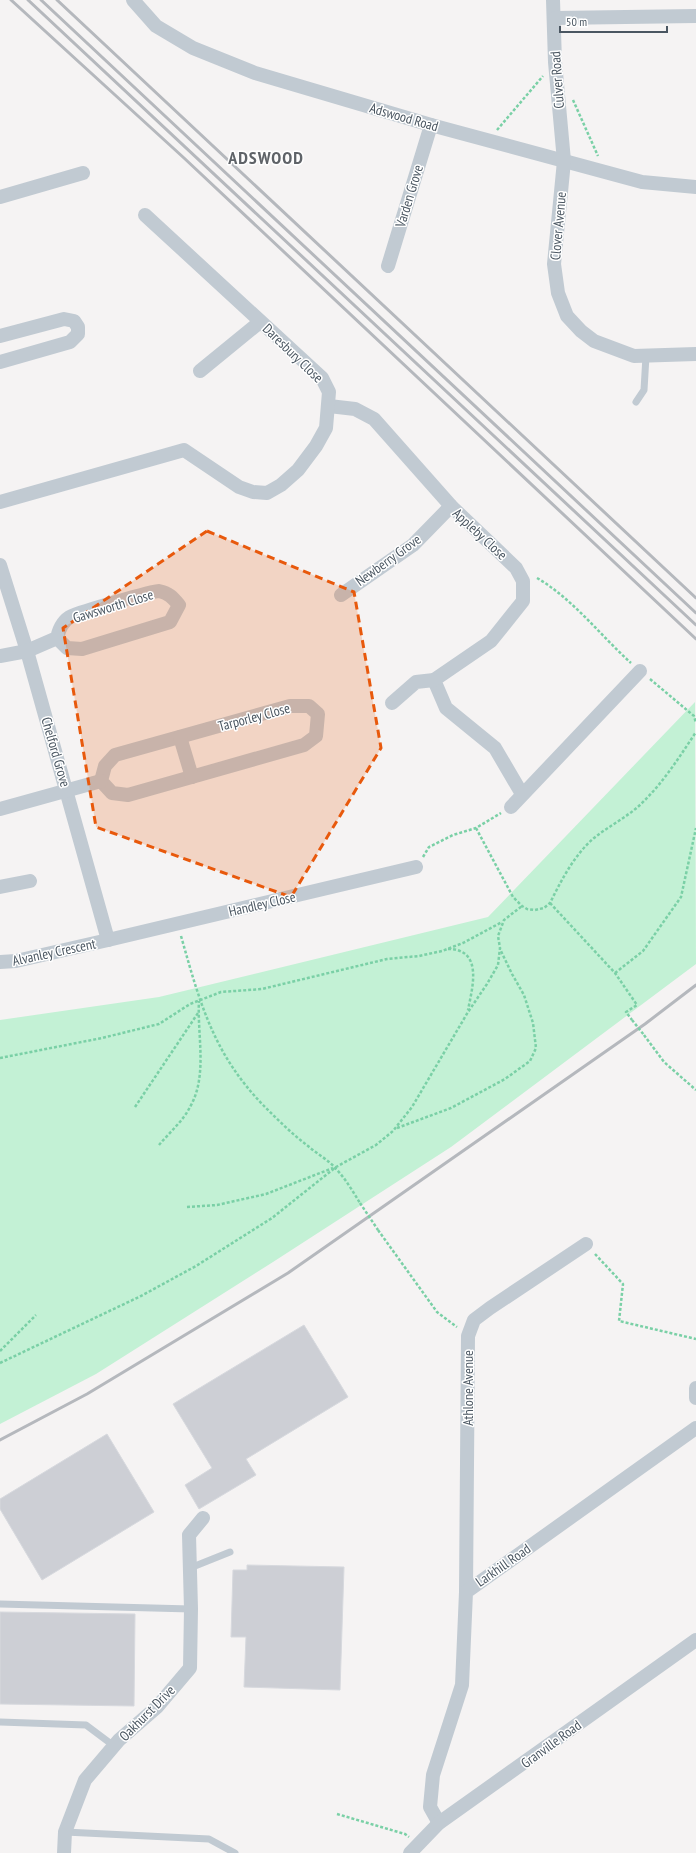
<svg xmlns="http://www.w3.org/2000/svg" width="696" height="1853" font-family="'PT Sans Narrow',sans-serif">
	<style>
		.green { fill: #c3f1d5 }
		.building { fill: #cdcfd5; stroke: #d7d9de }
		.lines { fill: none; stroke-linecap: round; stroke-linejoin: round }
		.path { stroke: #7ad0a6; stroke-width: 2.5; stroke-dasharray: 3 2; stroke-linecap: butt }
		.service { stroke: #c1cad2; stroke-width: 7 }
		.minor { stroke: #c1cad2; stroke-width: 14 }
		.rail { stroke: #b5b8bd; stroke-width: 3 }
		.path-bridge { stroke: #7ad0a6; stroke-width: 2.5; stroke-dasharray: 3 2; stroke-linecap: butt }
		.marked { fill: #e8590c; fill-opacity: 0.2; stroke: #e8590c; stroke-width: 3; stroke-dasharray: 8 5; stroke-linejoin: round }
		.labels { text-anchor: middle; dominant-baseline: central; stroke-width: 3; stroke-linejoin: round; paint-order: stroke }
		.street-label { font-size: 14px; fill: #4a5661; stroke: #fff }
		.district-label { font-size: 18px; font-weight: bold; letter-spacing: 1px; fill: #5f6368; stroke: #fff }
	</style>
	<rect width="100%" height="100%" fill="#f5f3f3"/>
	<path class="green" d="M695,702l1,262 -245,183 -178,115 -177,112 -96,50v-404l159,-23 329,-80z"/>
	<g class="building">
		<path d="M304,1325l44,72 -102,62 10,16 -57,34 -14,-24 27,-17 -39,-64z"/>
		<path d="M107,1434l47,78 -112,68 -42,-71v-10z"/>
		<path d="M247,1565l97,2 -4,123 -96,-3 2,-50h-15l2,-67h14z"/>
		<path d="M0,1612l135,2 -1,92 -134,-2z"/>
	</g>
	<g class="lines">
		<g class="path">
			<path d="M573,100l25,56"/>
			<path d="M497,130l46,-54"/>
			<path d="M537,578c36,21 63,57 94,85"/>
			<path d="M650,679l44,37 2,7"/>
			<path d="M476,828l37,69 9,9 5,3 8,1 9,-2 6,-5c11,-22 24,-48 44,-65 16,-13 36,-22 51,-38 20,-20 35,-44 51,-68"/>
			<path d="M423,857l6,-10 24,-12 23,-7 25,-15"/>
			<path d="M550,903l65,70 22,32 -11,7 6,8"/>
			<path d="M181,936c19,67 32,117 82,169 14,14 29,29 45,41 9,8 21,14 28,23 10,10 17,23 24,34"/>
			<path d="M448,949c36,0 24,40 20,61"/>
			<path d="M615,973l28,-22 38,-54 15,-69"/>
			<path d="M644,1035l20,27 32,28"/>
			<path d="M0,1058l102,-20 57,-14 31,-20 31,-12 41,-3 125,-30 32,-3 23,-5 21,-8 39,-21"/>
			<path d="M135,1107l63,-94"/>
			<path d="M397,1128l54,-20 54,-29 25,-18 6,-13 -3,-25 -9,-28 -12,-21 -12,-25"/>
			<path d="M159,1145c10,-12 24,-24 31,-38 18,-31 7,-72 9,-106"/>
			<path d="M187,1207l30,-2 49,-11 67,-26"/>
			<path d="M378,1230l59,82 20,15"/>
			<path d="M595,1254l28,30 -4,37 77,18"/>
			<path d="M0,1351l36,-36"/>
			<path d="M0,1363l141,-67 55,-30 76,-48 64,-51 40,-22 17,-14 19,-24 56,-95 19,-28 11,-19 2,-17 -2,-12 6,-16 18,-14"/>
			<path d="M337,1814l68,20 4,3"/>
		</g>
		<g class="service">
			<path d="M636,402l8,-12 2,-34"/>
			<path d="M190,1568l40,-16"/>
			<path d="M0,1604l191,5"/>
			<path d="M0,1722l86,3 28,21"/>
			<path d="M65,1832l144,7 26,14"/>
		</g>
		<g class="minor">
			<path d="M133,0l23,26 37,22 62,25 176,52 211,57 54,5"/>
			<path d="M553,0l2,62 9,99 -10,103 4,29 9,23 14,15 13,10 40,15 62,-2"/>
			<path d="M555,18l141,-2"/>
			<path d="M0,197l83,-24"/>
			<path d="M388,266l43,-141"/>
			<path d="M0,336l64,-17 10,2 4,6v7l-8,8 -70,20"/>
			<path d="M200,371l60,-49"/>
			<path d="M329,406l26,3 19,10 77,87 65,62 7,13v20l-32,40 -57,39 12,28 49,40 27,46"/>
			<path d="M0,502l184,-52 55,37 14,5 14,1 14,-8 17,-15 18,-24 10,-18 3,-36 -7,-14 -177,-163"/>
			<path d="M0,565l27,86 81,289"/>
			<path d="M341,595l72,-50 38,-39"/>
			<path d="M0,656l27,-5 30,-13c2,-9 6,-18 15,-22 8,-4 80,-25 87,-25 10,2 14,7 20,14l-9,17 -88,27 -15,-1 -10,-10"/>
			<path d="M392,703l24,-21 18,-2"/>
			<path d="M290,706h19l9,8 -2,22 -12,9 -176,50 -16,-2 -11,-12 4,-15 10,-11z"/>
			<path d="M180,737l12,40"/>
			<path d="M511,807l129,-136"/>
			<path d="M0,809l101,-28"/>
			<path d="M0,887l30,-6"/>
			<path d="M0,962l16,-1 92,-21 308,-73"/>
			<path d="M696,1388v10"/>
			<path d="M466,1592l2,-256 6,-16 16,-12 96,-64"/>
			<path d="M439,1823l-9,-16 3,-32 29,-90 4,-93 230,-164"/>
			<path d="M64,1853l1,-21 20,-52 34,-40 38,-33 33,-39 1,-59 -2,-74 14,-17"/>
			<path d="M410,1853l29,-30 257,-183"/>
		</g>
		<g class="rail">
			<path d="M11,0l173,158 512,481"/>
			<path d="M28,0l668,625"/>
			<path d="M41,0l655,613"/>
			<path d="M57,0l639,598"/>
			<path d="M0,1440l87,-46 201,-121 357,-249 51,-39"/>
		</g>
		<g class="path-bridge">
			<path d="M632,1020l12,15"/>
			<path d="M360,1203l18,27"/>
		</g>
	</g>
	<path class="marked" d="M207,531l147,61 27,156 -90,149 -195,-70 -33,-199z"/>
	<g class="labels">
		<g class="street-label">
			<text transform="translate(557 80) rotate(-94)">Culver Road</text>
			<text transform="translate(404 117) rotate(16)">Adswood Road</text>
			<text transform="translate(409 196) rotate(-73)">Varden Grove</text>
			<text transform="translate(558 226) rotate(-85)">Clover Avenue</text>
			<text transform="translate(293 353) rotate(44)">Daresbury Close</text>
			<text transform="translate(480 534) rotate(43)">Appleby Close</text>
			<text transform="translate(388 560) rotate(-36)">Newberry Grove</text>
			<text transform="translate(113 606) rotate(-17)">Gawsworth Close</text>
			<text transform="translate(254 717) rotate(-15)">Tarporley Close</text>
			<text transform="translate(56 752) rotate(74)">Chelford Grove</text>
			<text transform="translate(262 904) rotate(-13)">Handley Close</text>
			<text transform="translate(54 952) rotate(-12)">Alvanley Crescent</text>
			<text transform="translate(468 1388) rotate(-90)">Athlone Avenue</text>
			<text transform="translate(503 1565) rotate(-35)">Larkhill Road</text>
			<text transform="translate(147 1713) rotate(-45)">Oakhurst Drive</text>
			<text transform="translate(551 1744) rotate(-36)">Granville Road</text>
		</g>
		<g class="district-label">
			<text x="266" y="157">ADSWOOD</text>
		</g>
	</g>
	<path d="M560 26v6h107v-6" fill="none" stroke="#4a5661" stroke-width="2"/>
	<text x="566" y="26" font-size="12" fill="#4a5661" stroke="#ffffff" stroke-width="3" paint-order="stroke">50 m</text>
</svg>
